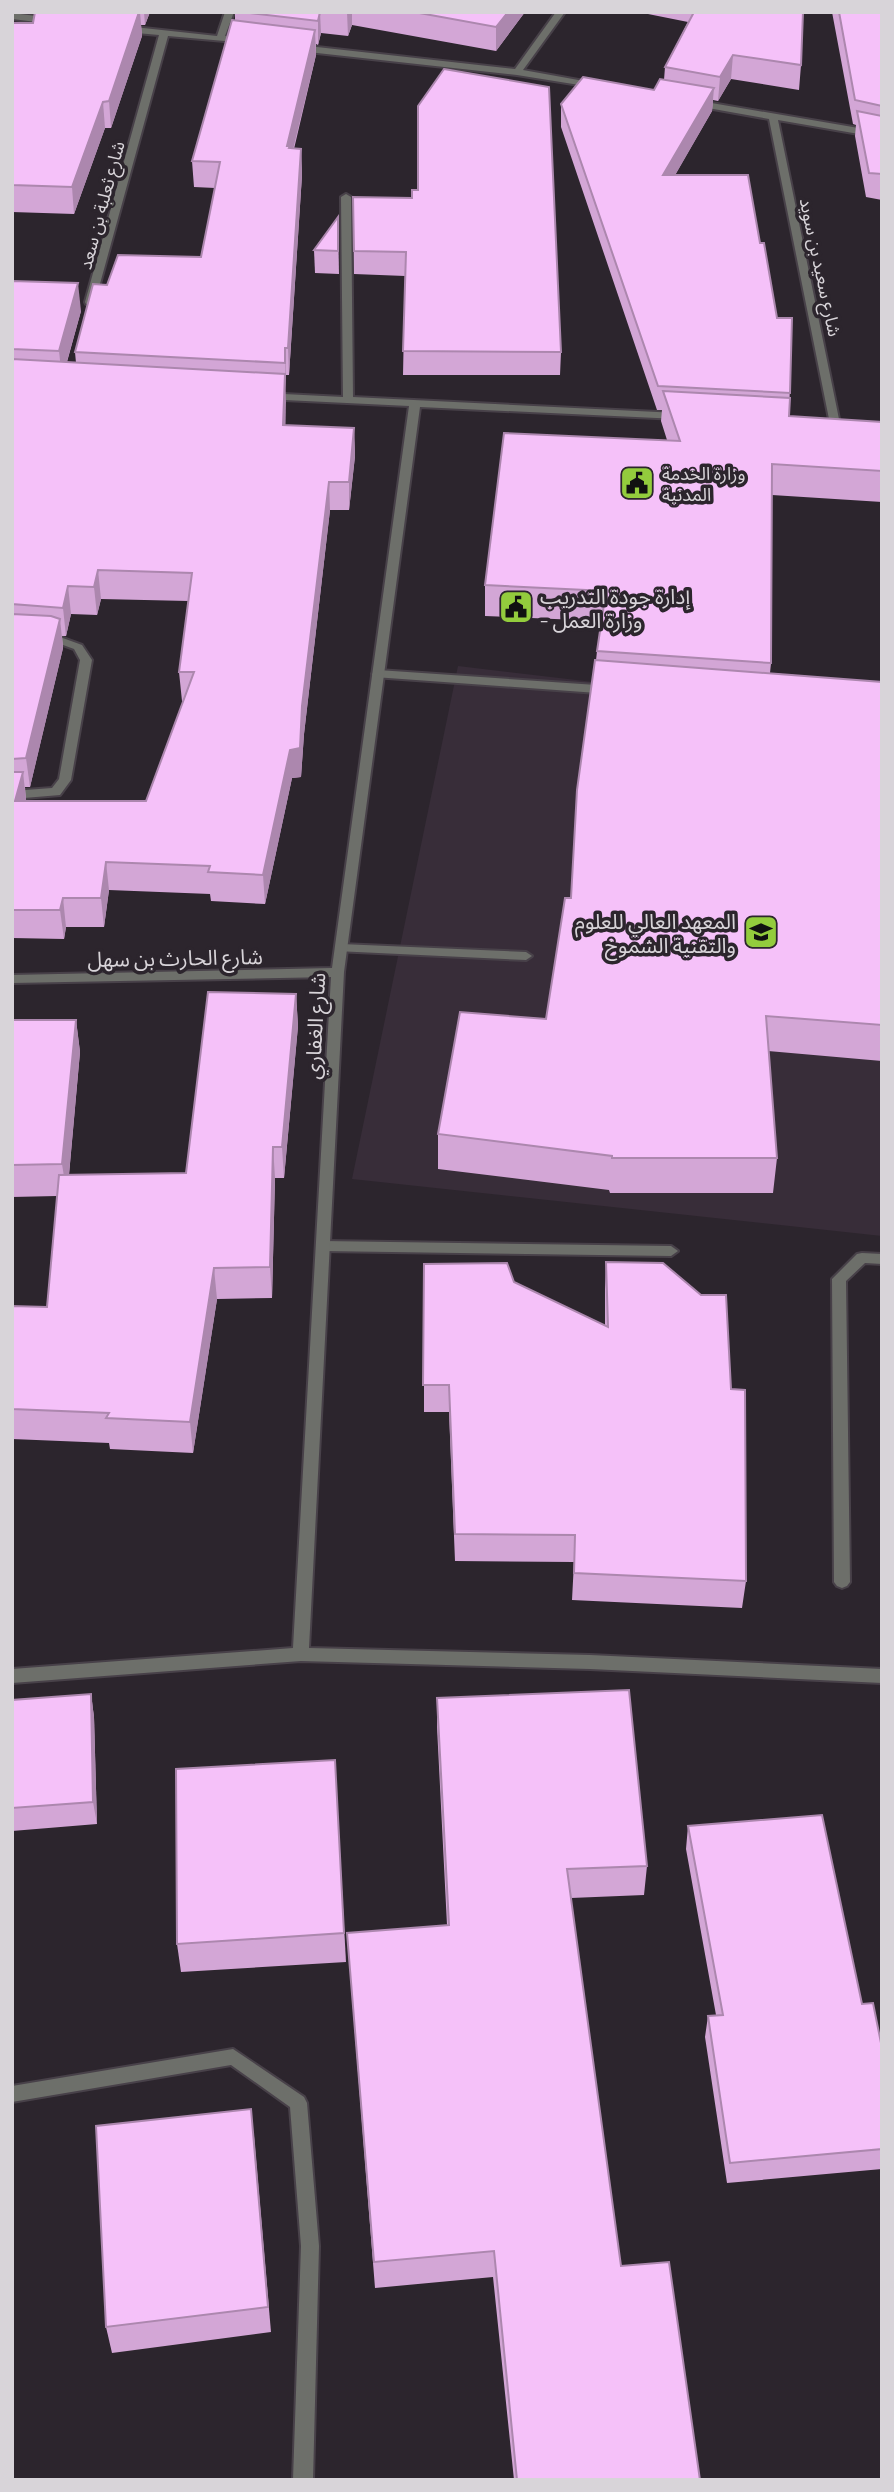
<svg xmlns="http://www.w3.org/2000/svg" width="894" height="2492" font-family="Barlow,'Noto Sans Arabic',sans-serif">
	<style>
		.built { fill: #382d39 }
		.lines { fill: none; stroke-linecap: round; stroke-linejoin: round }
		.lane-casing { stroke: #484149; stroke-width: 4 }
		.street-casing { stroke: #484149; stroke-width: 4 }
		.lane { fill: #6d6f6a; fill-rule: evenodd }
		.street { fill: #6d6f6a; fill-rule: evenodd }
		.wall { fill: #d3a6d6; fill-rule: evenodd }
		.shaded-wall { fill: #ac87ae }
		.building { fill: #f5c1f9; stroke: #ac87ae; stroke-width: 2 }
		.labels { text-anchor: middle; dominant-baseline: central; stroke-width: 7; stroke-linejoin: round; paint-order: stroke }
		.far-street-label { font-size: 18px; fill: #d8d4d9; stroke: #2c252d }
		.far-poi-label { font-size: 18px; fill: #d8d4d9; stroke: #2c252d; text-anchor: start }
		.poi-label { font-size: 21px; fill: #d8d4d9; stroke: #2c252d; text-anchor: start }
		.street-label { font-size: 21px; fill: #d8d4d9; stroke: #2c252d }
	</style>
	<rect width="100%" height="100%" fill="#2c252d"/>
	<path class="built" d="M458,666l424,50v520l-530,-57z"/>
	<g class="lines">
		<g class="lane-casing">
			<g id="lane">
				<path d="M378,670l233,16 6,4 -6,4 -237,-17 -2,-3z"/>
				<path d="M341,944l185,8 6,4 -6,4 -190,-9 -1,-3z"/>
				<path d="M323,1241l348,5 7,5 -7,5 -348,-5 -7,-5z"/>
				<path d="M862,1253l20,1v10l-17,-1 -19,18 4,301 -3,4 -5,2 -5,-2 -3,-4 -2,-303 25,-25z"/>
				<path d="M233,2049l71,48 3,6 12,143 -6,234h-20l8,-234 -11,-139 -59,-42 -219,37v-16z"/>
			</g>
		</g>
		<g class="street-casing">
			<g id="street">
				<path d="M225,12h9l-9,24 22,3v4l-79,-7 -73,266 -9,2 -1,-2 74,-267 -34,-3 -4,-3 4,-3 92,10z"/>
				<path d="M556,12h9l-42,58 72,13 3,1v4l-81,-13 -218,-24 -4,-3 4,-3 216,24z"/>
				<path d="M12,13l41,5 4,3 -4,3 -41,-5z"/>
				<path d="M694,100l188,32v6l-104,-18 62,304 -1,2h-8l-1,-2 -61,-305 -78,-14v-4z"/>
				<path d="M346,194l5,3 2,200 325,16 5,3 -5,3 -258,-12 -76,565 -35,676 281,7 292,14v14l-292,-14 -289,-8 -289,22v-14l281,-21 38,-671 -319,6v-8l320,-7 77,-562 -145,-7 -5,-3 5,-3 79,4 -2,-200z"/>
				<path d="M12,634l48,3 22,8 10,15 -21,120 -11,15 -48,4v-8l40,-3 7,-9 21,-119 -6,-11 -19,-7 -43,-2z"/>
			</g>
		</g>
		<use href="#lane" class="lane"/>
		<use href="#street" class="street"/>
	</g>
	<g class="wall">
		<path d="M35,12h115l-5,13h-4l1,11 -31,92h-6l-31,86 -62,-2v-189h21z"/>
		<path d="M235,12h290l-29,39 -144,-26 -4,11 -27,-3 -3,12 -2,-1v11l-22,94h7l1,26 -13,200h-3l-1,15v35l69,3 1,28 -6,54h-19l-26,224 -3,43 -9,1 -27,126 -54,-3 -1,-7 -101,-4 -5,37h-38l-2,12 -52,-1v-657l69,30 -14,51 9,1 -1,-11 32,-67 94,-28 14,-69 -21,-1 -2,-26 43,-140zM101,599l87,2 -9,71 3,29h1l-37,100h-120l-1,-14h5l33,-139 -1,-12h4l5,-22 26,1z"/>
		<path d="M638,12h165l-2,53 -2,25 -68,-11 -13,22 -5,-1 -1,11 -37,64 85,68 17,75h15l-3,98 93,6v80l-110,-7 -1,168 -1,10 112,9v379l-114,-10 9,107 -4,35h-163l-1,-3 -171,-21v-35l108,-115 25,-121 26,-247 4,-30 -116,-5v-31l182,-145 -6,-19 1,-11h-5l-96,-283v-23l93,-14 10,-10 1,-13 23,-45z"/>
		<path d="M832,12h50v188l-16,-3 -11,-61 1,-11 -3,-1z"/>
		<path d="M353,197l208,155 -1,23h-157l2,-99 -51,-2z"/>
		<path d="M338,217l1,57 -24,-1 -1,-23z"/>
		<path d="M296,994l2,32 -14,152h-9l-3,120 -55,1 -24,154 -83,-4 -1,-6 -97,-4v-133l35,1 10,-111 -45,1v-177h64l4,32 -11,123 117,-2z"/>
		<path d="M606,1262l125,127 15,192 -4,27 -170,-8 2,-38 -119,-1 -6,-149h-25v-148l90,18 91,44v-37z"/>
		<path d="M91,1694l3,23 3,107 -85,7v-131z"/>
		<path d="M437,1698l210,168 -3,29 -73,3 50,368 79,214h-186l-21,-203 -118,11 -28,-355 100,-8 -10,-198z"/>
		<path d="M335,1760l11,202 -165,10 -4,-28z"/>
		<path d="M688,1826l174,178 20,44v121l-155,14 -22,-146 3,-21 8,-1 -30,-166z"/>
		<path d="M254,2136l17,196 -159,21 -6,-26z"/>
	</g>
	<g class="shaded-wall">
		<path d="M139,12h1l2,24 -31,92 -2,-27z"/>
		<path d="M144,12h6l-5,13z"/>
		<path d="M320,12l1,21 -3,12v-24z"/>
		<path d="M347,12h5v13l-4,11z"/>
		<path d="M508,12h17l-29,39v-24z"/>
		<path d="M315,30l1,25 -26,107 -3,-16z"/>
		<path d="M733,55l-2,24 -13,22 2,-24z"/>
		<path d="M714,88l-2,23 -50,87 1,-23z"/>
		<path d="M103,102l2,26 -31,86 -2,-27z"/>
		<path d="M301,149l1,26 -13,200 -1,-27z"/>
		<path d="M78,283l3,28 -19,68 -3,-28z"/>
		<path d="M285,348l1,27v15l-1,-27z"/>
		<path d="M285,374l1,28 -1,51 -2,-28z"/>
		<path d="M354,428l1,28 -6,54v-28z"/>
		<path d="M329,482l1,28 -26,224 -3,43 -9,1 -27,126 -2,-29 27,-125 12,-44z"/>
		<path d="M98,570l3,29 -4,16 -3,-28z"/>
		<path d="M68,586l3,28 -5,22 -3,-28z"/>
		<path d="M60,619l3,29 -33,139 -4,-29z"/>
		<path d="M23,772l3,28 -11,1z"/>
		<path d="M106,862l3,28 -5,37 -3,-29z"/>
		<path d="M63,898l3,29 -2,12 -4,-29z"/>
		<path d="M296,994l2,32 -14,152 -2,-31z"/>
		<path d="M76,1020l4,32 -13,144 -5,-32z"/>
		<path d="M273,1147l2,31 -3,120 -2,-31z"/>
		<path d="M214,1268l3,31 -24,154 -3,-31z"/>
		<path d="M91,1694l3,23 3,107 -4,-22z"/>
	</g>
	<g class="building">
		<path d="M35,12h104l-30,89 -6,1 -31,85 -60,-2v-162h21z"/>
		<path d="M242,12h78l-2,9z"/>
		<path d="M414,12h94l-12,15z"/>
		<path d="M694,12h109l-2,53 -68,-10 -13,22 -55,-10z"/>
		<path d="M839,12h43v94l-27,-6z"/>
		<path d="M232,20l83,10 -28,116h3l-1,2 12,1 -13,199h-3v15l-210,-11 18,-68 14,1 11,-30 83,2 19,-95 -28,-1z"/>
		<path d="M444,69l105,18 12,265 -158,-1 3,-99 -52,-1 -1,-54 59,1v-8h6v-84z"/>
		<path d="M583,77l71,13 6,-11 54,9 -51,87h85l12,68h4l13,75h15l-2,75 -132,-7 -97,-282z"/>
		<path d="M857,111l25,5v58l-13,-1z"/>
		<path d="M338,217v34l-24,-1z"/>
		<path d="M12,281l66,2 -19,68 -47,-2z"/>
		<path d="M12,359l273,15 -2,51 71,3 -5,54h-20l-27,224 -2,42 -10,2 -27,125 -55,-3 2,-6 -104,-4 -5,36h-38l-3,12h-48v-138h11l-8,29h131l48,-129h-15l13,-99 -94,-3 -4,17 -26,-1 -5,22 -51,-4z"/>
		<path d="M663,391l127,7 -1,18 93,6v49l-110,-7 -1,199 -174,-12 9,-60 -121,-6 19,-152 176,8z"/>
		<path d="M12,614l39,2 9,3 -34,139 -14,1z"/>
		<path d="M595,660l287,22v343l-116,-9 11,142h-165v-2l-174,-22 22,-122 86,7 19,-121h6l6,-108z"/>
		<path d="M208,992l88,2 -14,153h-9l-3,120 -56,1 -24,154 -84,-4 3,-5 -97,-4v-103l35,1 12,-132 127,-2z"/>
		<path d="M12,1020h64l-14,144 -50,1z"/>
		<path d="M606,1262l57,1 38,32h25l5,94 14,1 1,191 -172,-8 1,-38 -120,-1 -6,-149h-26l1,-121 83,-1 7,19 94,45z"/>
		<path d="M629,1690l18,176 -80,3 54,397 48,-4 31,218h-183l-23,-229 -120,11 -27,-329 102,-8 -12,-227z"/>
		<path d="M91,1694l2,108 -81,6v-108z"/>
		<path d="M335,1760l9,173 -167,11 -1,-175z"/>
		<path d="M822,1815l40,189 11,-1 9,45v101l-152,14 -22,-147 15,-1 -35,-189z"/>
		<path d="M251,2109l17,198 -162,20 -10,-201z"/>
	</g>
	<defs>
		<g id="civic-square" transform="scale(1.75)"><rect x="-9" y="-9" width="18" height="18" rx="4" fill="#93cc3d" stroke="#2c252d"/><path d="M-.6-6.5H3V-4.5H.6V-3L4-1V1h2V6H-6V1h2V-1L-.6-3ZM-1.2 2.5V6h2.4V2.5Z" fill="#111"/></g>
		<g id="university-square" transform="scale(1.75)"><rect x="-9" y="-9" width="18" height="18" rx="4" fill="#93cc3d" stroke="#2c252d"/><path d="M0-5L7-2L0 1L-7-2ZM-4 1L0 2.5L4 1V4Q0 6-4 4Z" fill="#111"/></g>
	</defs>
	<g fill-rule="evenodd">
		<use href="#civic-square" x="637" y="483"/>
		<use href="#civic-square" x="516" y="607"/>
		<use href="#university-square" x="761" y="932"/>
	</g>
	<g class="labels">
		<g class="far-street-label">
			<text transform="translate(101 205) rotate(-75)">شارع ثعلبة بن سعد</text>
			<text transform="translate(821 267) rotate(78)">شارع سعيد بن سويد</text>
		</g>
		<g class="far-poi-label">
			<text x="662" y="473">وزارة الخدمة<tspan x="662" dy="21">المدنية</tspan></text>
		</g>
		<g class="poi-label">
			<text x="540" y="595">إدارة جودة التدريب<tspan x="540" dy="24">- وزارة العمل</tspan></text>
			<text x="736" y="920" text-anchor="end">المعهد العالي للعلوم<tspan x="736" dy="24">والتقنية الشموخ</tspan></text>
		</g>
		<g class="street-label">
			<text transform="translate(175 957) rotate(-1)">شارع الحارث بن سهل</text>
			<text transform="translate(314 1026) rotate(-87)">شارع الغفاري</text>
		</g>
	</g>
	<rect width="894" height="2492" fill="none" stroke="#d8d4d9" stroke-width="28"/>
</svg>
